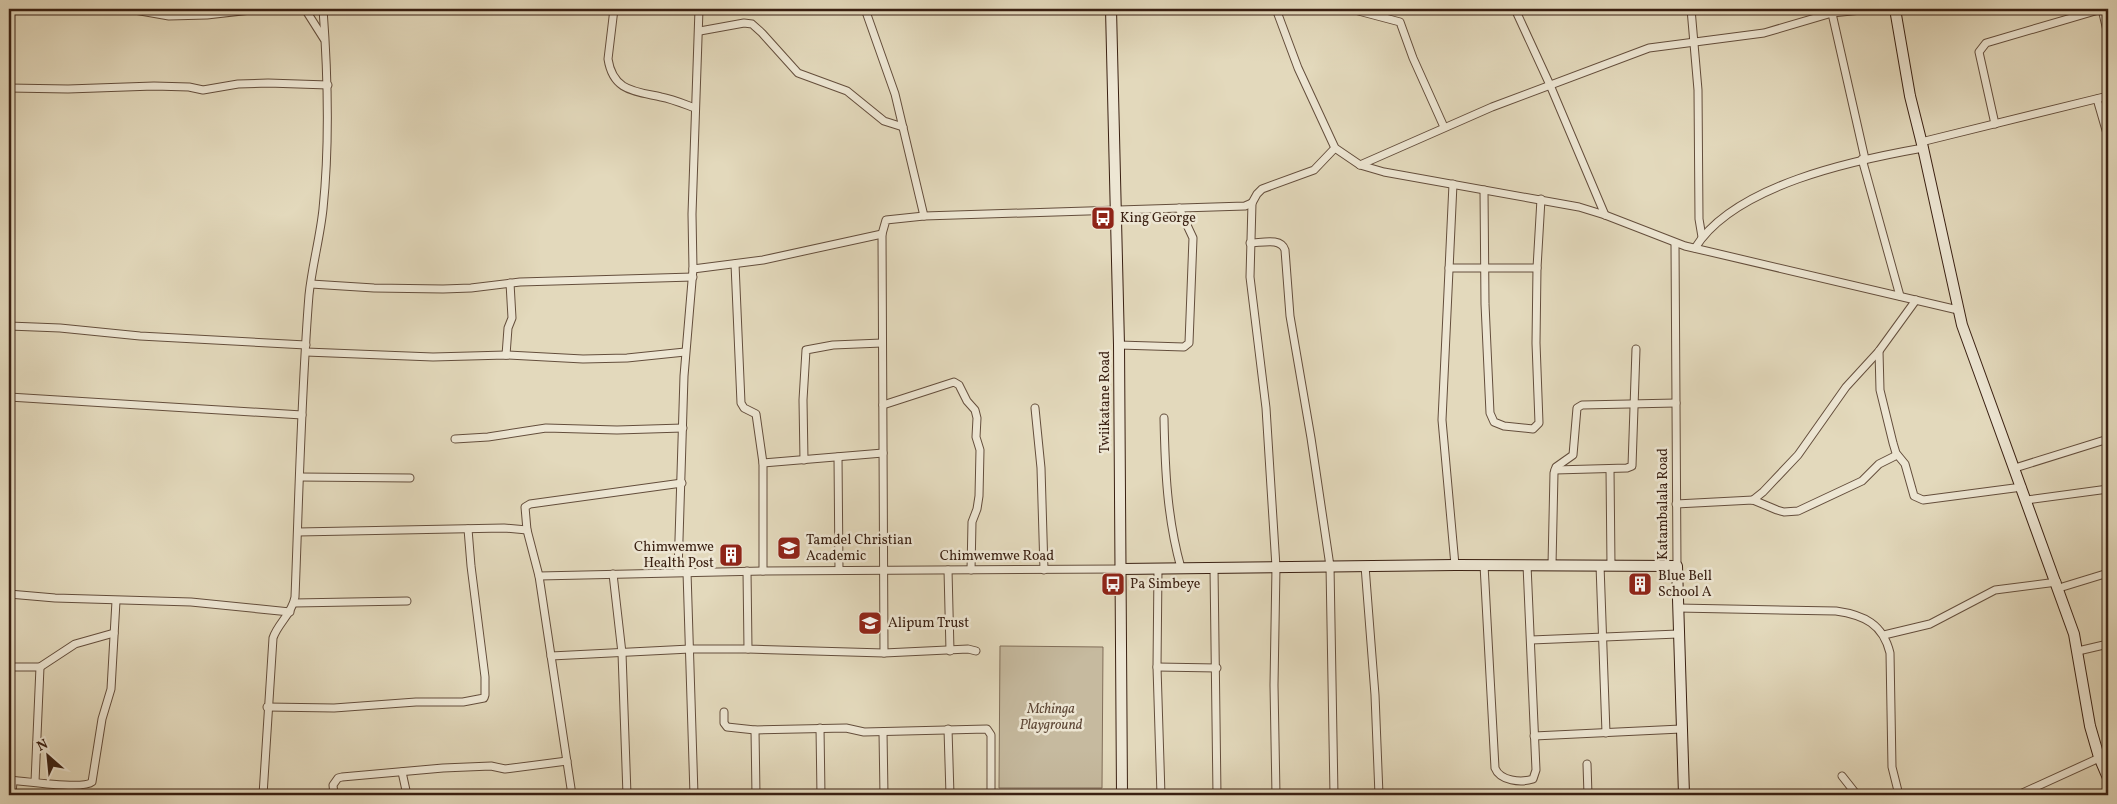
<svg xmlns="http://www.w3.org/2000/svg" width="2117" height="804" font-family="Vollkorn,serif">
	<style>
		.green { fill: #c6ba9f; stroke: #806d58 }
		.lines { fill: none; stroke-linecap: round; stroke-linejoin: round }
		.street-casing { stroke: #644e3c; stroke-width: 9 }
		.secondary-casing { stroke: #3a2012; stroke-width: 12 }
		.street { stroke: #ede6d3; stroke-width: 7 }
		.secondary { stroke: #ede6d3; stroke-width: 10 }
		.labels { text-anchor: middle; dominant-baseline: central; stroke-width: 5; stroke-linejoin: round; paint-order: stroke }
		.poi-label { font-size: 14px; fill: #3a2012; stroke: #ede6d3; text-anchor: start }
		.street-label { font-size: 14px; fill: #3a2012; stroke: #ede6d3 }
		.park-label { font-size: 14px; font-style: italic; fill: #5d4635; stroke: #ede6d3 }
	</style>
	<rect width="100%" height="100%" fill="#e3d9bc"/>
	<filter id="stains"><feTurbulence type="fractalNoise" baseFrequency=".004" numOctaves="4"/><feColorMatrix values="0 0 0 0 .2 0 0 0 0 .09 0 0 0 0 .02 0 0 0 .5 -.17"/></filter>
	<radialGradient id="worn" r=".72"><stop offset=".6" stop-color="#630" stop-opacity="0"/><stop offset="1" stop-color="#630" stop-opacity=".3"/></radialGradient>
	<path class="green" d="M1000,646l103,1 -1,141h-103z"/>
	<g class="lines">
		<g class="street-casing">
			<g id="street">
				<path d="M72,9h31"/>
				<path d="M129,9l40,7 38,-1 52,-6"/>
				<path d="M305,9l19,30"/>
				<path d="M614,9l-6,50c5,32 26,32 53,38 11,2 23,7 34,11"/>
				<path d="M865,9l30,85 29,122"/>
				<path d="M1276,9l22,59 37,80 25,17 24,7 195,35 26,8 80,31 273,64"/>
				<path d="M1351,9l49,13 13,36 31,69"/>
				<path d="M1515,9l35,76 55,130"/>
				<path d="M1691,9l7,81 1,129 3,18"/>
				<path d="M1831,9l34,150"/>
				<path d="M2102,9l6,26"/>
				<path d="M700,31l44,-8 8,1 10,9 36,40 49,18 37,30 19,6"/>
				<path d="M9,88l59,1 86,-3 35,1 14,3 35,-6 30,-1 60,2"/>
				<path d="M2097,99l11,38"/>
				<path d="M1995,124l-16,-72 7,-9 116,-34"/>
				<path d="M1921,142l187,-46"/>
				<path d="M1862,159l38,137"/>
				<path d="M1360,165l132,-58 157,-59 115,-15 68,-20 39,-4"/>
				<path d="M1453,184l-11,236 13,145"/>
				<path d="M1484,190l1,114 5,109 4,9 10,4 29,3 6,-6 -3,-80 1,-75 4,-69"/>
				<path d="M1250,243c11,0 31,-6 35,7l5,66 21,122 19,128 4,229"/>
				<path d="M1675,243l2,323"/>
				<path d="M1695,248c39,-63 160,-88 228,-100"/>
				<path d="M735,264l6,139 3,5 12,6 7,49v108"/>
				<path d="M1449,268h88"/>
				<path d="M693,269l70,-9 119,-26"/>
				<path d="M311,284l63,4 69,1 28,-1 49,-6 173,-5"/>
				<path d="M9,326l51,2 80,8 166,9"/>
				<path d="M1119,345l65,2 5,-4 4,-105 -14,-30"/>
				<path d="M1879,351l1,39 13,53 3,10 9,11 9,32 9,4 99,-13"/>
				<path d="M306,352l127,5 73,-2 77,4 44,-1 58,-6"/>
				<path d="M506,355l2,-27 4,-10 -2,-35"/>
				<path d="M9,397l293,18"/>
				<path d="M883,405l71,-23 5,3 8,16 8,9 2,8 -1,19 4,13 -1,46 -2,13 -5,13 -1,48"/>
				<path d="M1035,408l6,60 3,102"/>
				<path d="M1164,418c1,51 3,100 17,150"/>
				<path d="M455,439l33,-2 58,-9 71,2 66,-2"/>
				<path d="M838,457l1,113"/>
				<path d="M804,460l-1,-60 3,-50 27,-5 49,-2"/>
				<path d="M763,463l120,-10"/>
				<path d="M2015,468l93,-29"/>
				<path d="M1610,469l1,96"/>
				<path d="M1555,470l72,-2 5,-2 4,-117"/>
				<path d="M300,477l110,1"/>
				<path d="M1753,500l10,-8 35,-37 48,-68 33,-36 37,-51"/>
				<path d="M2027,500l81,-11"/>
				<path d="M1676,504l77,-4 24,10 7,2 14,-1 64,-30 17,-17 18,-9"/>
				<path d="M298,532l206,-4 23,2"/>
				<path d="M1484,565l11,203c5,13 26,15 38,11l3,-9 -9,-205"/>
				<path d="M1552,565l2,-92 2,-6 17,-12 4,-47 5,-3 94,-2"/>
				<path d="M1600,565l6,168"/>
				<path d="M1365,566l10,129 4,100"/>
				<path d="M1214,568l3,227"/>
				<path d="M1158,569l-1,98 4,128"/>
				<path d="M948,570l2,81"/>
				<path d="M747,571l1,78 136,4 84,-4 8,2"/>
				<path d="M678,572l6,-196 9,-107 -1,-55 7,-205"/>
				<path d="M687,572l7,223"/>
				<path d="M613,574l9,79 5,142"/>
				<path d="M539,576l224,-5 358,-2"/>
				<path d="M2059,588l49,-15"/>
				<path d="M9,594l46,4 136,4 99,10"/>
				<path d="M294,603l113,-2"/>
				<path d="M1678,608l158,3c28,4 47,13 54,42l2,114 7,28"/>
				<path d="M1884,635l46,-11 65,-34 62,-8"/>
				<path d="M1531,640l147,-6"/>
				<path d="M2078,651l30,-7"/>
				<path d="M884,653l-2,-419 4,-14 38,-4 321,-10 7,-3"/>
				<path d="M551,656l139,-7h58"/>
				<path d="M9,667h31l35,-23 39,-11"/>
				<path d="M1157,667l60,1"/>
				<path d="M267,707l67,1 82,-6h47l21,-4 1,-3v-18l-14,-111 -3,-37"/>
				<path d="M724,712v11l3,4 28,3 91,-2 18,4 123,-3 4,6v60"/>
				<path d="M820,728l1,67"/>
				<path d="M948,729l2,66"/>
				<path d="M755,730l1,65"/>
				<path d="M883,732l1,63"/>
				<path d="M1534,736l147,-7"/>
				<path d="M1587,764l1,31"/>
				<path d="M402,772l5,23"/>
				<path d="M1842,776l15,19"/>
				<path d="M9,780c15,1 74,10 83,2l10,-63 9,-30 5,-88"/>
				<path d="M35,782l5,-115"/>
				<path d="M12,795l1,-14"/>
				<path d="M263,795l10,-157c5,-15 19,-24 22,-41 4,-101 6,-202 14,-302 3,-29 11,-57 14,-86 7,-67 5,-133 0,-200"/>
				<path d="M334,795l-1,-10 5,-7 4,-1 101,-9 48,-2 14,3 62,-8"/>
				<path d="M572,795l-33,-219 -12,-46 -2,-23 5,-3 152,-21"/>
				<path d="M1276,795l-2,-110 2,-118 -10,-159 -16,-131 2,-74 5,-9 5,-5 52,-19 21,-22"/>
				<path d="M2018,795l90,-41"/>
			</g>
		</g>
		<g class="secondary-casing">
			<g id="secondary">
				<path d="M1111,9l8,336 3,450"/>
				<path d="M1895,9l15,87 13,52 39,177 112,309 16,92 9,31 9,21"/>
				<path d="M1121,569l334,-4 222,1 7,229"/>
			</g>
		</g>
		<use href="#street" class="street"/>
		<use href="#secondary" class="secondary"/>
	</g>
	<defs>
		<g id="bus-square" transform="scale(1.25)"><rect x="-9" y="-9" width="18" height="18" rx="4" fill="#8f2418" stroke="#ede6d3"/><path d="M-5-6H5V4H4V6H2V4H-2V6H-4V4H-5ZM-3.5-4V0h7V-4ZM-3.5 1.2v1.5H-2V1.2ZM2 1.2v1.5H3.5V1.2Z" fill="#fff"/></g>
		<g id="school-square" transform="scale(1.25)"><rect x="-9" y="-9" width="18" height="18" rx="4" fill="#8f2418" stroke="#ede6d3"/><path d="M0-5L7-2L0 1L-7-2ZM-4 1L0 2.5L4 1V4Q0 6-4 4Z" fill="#fff"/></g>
		<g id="building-square" transform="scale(1.25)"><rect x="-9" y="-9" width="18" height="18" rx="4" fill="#8f2418" stroke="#ede6d3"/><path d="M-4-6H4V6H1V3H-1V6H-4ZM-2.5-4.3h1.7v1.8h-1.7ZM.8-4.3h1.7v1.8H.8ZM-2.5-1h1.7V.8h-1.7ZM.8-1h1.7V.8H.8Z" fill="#fff"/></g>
	</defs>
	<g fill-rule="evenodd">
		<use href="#bus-square" x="1103" y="218"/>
		<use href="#school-square" x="789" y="548"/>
		<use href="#building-square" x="731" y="555"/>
		<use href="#bus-square" x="1113" y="584"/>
		<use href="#building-square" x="1640" y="584"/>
		<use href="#school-square" x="870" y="623"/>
	</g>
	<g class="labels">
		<g class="poi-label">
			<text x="1120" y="218">King George</text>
			<text x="806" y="540">Tamdel Christian<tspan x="806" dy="16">Academic</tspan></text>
			<text x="714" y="547" text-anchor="end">Chimwemwe<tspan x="714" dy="16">Health Post</tspan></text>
			<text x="1658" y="576">Blue Bell<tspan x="1658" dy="16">School A</tspan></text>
			<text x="1130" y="584">Pa Simbeye</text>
			<text x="888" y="623">Alipum Trust</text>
		</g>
		<g class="street-label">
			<text transform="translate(1105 402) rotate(-90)">Twiikatane Road</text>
			<text transform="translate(1663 504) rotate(-90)">Katambalala Road</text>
			<text x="997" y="556">Chimwemwe Road</text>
		</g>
		<g class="park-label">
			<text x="1051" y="709">Mchinga<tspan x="1051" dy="16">Playground</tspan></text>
		</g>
	</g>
	<rect width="2117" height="804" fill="none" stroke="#e3d9bc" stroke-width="30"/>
	<rect x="10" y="10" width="2097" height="784" fill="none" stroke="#3a2012" stroke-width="2.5"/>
	<rect x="15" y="15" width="2087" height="774" fill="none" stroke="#3a2012"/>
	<g transform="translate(48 756) rotate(333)" stroke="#ede6d3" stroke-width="4" paint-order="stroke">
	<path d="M0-4L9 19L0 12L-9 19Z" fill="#3a2012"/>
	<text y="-8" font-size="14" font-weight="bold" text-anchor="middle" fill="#3a2012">N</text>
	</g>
	<rect width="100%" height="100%" filter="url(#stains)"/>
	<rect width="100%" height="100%" fill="url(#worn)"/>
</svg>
